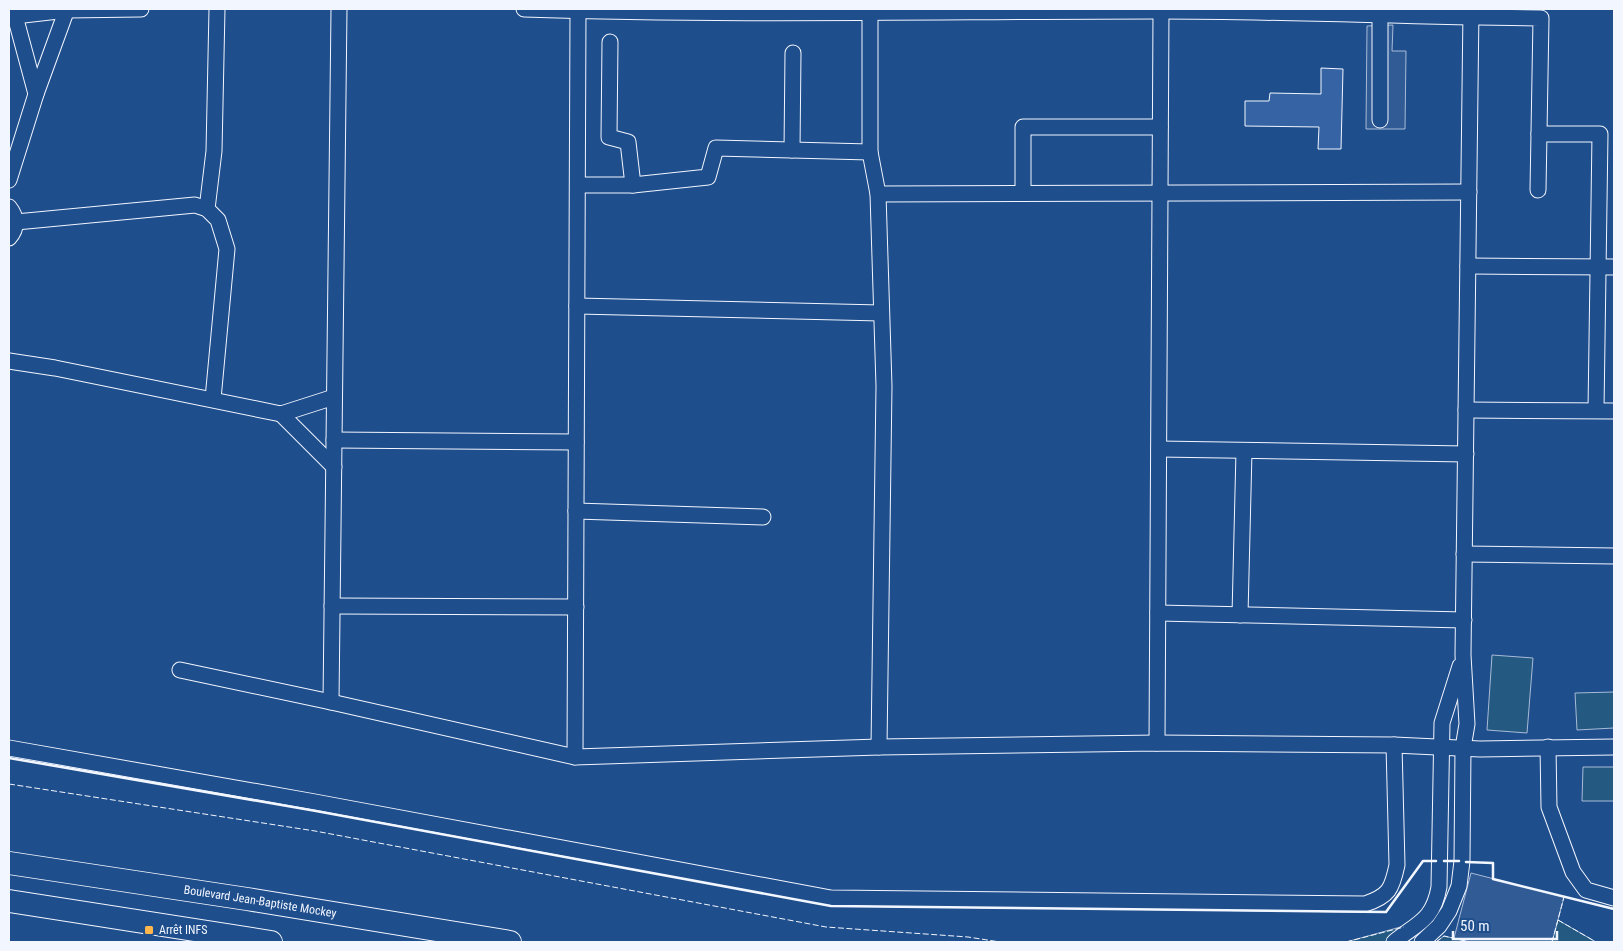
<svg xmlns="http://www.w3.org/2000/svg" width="1623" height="951" font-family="'Roboto Condensed',sans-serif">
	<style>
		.green { fill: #245a82; stroke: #a8bbd7 }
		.parking { fill: #305b95; stroke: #a8bbd7 }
		.building { fill: #3563a3; stroke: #f2f6ff }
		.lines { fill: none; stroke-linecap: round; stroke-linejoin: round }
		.minor-casing { stroke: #f2f6ff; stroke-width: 17 }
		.highway-casing { stroke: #f2f6ff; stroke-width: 24 }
		.minor { stroke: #1f4e8c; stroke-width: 15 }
		.highway { stroke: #1f4e8c; stroke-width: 22 }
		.fence { stroke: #f2f6ff; stroke-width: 1; stroke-dasharray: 6 2.5; stroke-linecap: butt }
		.wall { stroke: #f2f6ff; stroke-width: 2.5 }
		.poi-dot { fill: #ffb74d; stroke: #1f4e8c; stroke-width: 2 }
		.labels { text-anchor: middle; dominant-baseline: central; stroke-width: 4; stroke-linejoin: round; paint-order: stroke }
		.street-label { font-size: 12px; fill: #f2f6ff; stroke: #1f4e8c }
		.poi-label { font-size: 12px; fill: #f2f6ff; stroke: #1f4e8c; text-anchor: start }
	</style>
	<rect width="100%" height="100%" fill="#1f4e8c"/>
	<g class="green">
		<path d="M1492,655l41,3 -6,75 -40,-3z"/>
		<path d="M1614,692v36l-37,2 -2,-37z"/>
		<path d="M1583,767h31v34h-32z"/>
		<path d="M1558,920l38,22h-44z"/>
		<path d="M1404,926l6,16h-64z"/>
		<path d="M1444,936l26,6h-34z"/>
	</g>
	<g class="parking">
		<path d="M1393,25l-1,26h14l-1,78h-39l1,-103z"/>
		<path d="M1471,873l93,24 -12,45h-82l-16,-4z"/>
	</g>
	<path class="building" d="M1321,68l22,1 -2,80h-23l1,-22 -74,-1v-25h24l1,-8 51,1z"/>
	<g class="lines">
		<g class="minor-casing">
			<g id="minor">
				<path d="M524,9c211,7 422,2 634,2 128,0 255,6 383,7l-3,172"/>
				<path d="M870,9v143l8,42 6,192 -5,361"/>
				<path d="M9,13l6,3 52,-6 74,-1"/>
				<path d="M15,16l21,78"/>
				<path d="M610,42l-1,95 19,5 5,43"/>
				<path d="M1380,120v-111"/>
				<path d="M1539,134h61l-4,276"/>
				<path d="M792,150l1,-97"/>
				<path d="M9,180l27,-86 31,-85"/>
				<path d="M578,185h55l75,-8 8,-29 154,4"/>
				<path d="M1023,193v-66h137"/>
				<path d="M878,194l591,-2"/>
				<path d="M9,207c8,10 9,21 0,31"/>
				<path d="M207,209l7,-58 3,-142"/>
				<path d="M16,222l179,-17 12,4 11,11 9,29 -14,150"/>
				<path d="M1468,266l146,1"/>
				<path d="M577,306l304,7"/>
				<path d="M9,361l46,7 226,46 53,-17"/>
				<path d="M1466,410l148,1"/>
				<path d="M281,414l53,53"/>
				<path d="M334,440l242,2"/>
				<path d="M1159,449l307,5"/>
				<path d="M576,511l187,6"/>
				<path d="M1464,554l150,2"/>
				<path d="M332,606l244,1"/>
				<path d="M1158,613l306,7"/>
				<path d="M1240,615l4,-164"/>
				<path d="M180,670l151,32 244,55 304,-10 278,-4 237,2 86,4 134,-2"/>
				<path d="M331,702l8,-693"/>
				<path d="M1157,743l4,-732"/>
				<path d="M1548,747l1,60 24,65 13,18 28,8"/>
				<path d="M9,748l306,54 516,96 534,6c24,-8 27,-15 32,-39l-3,-120"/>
				<path d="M575,757l3,-746"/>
				<path d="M1394,942c23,-19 39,-21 45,-55l3,-164 18,-57"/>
				<path d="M1422,942l17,-16 10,-15 10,-25 3,-25 1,-113 4,-24 -4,-69 8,-646"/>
			</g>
		</g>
		<g class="highway-casing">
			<g id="highway">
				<path id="s1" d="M9,863l238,36 263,43"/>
				<path d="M9,901l262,41"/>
			</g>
		</g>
		<use href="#minor" class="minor"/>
		<use href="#highway" class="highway"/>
		<g class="fence">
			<path d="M9,784l306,47 511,96 142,10 32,5"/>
			<path d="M1558,920l38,22"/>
			<path d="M1346,942l58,-15"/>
			<path d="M1436,942l8,-6 26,6"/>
			<path d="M1552,942l12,-45"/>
		</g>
		<g class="wall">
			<path d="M9,758l307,53 515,95 555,6 37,-51h13"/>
			<path d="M1444,861h15"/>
			<path d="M1466,862l27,1v16l121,30"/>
		</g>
	</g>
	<rect class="poi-dot" x="144" y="925" width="10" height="10" rx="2.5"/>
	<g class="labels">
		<g class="street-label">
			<text stroke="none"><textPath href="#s1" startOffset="254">Boulevard Jean-Baptiste Mockey</textPath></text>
		</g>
		<g class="poi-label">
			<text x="159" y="930">Arrêt INFS</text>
		</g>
	</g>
	<rect width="1623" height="951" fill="none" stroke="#f2f6ff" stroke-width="20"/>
	<path d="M1453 931v8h104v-8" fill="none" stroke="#f2f6ff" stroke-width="2.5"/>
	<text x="1460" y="931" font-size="15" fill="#f2f6ff" stroke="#1f4e8c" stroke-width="4" paint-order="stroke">50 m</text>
</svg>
